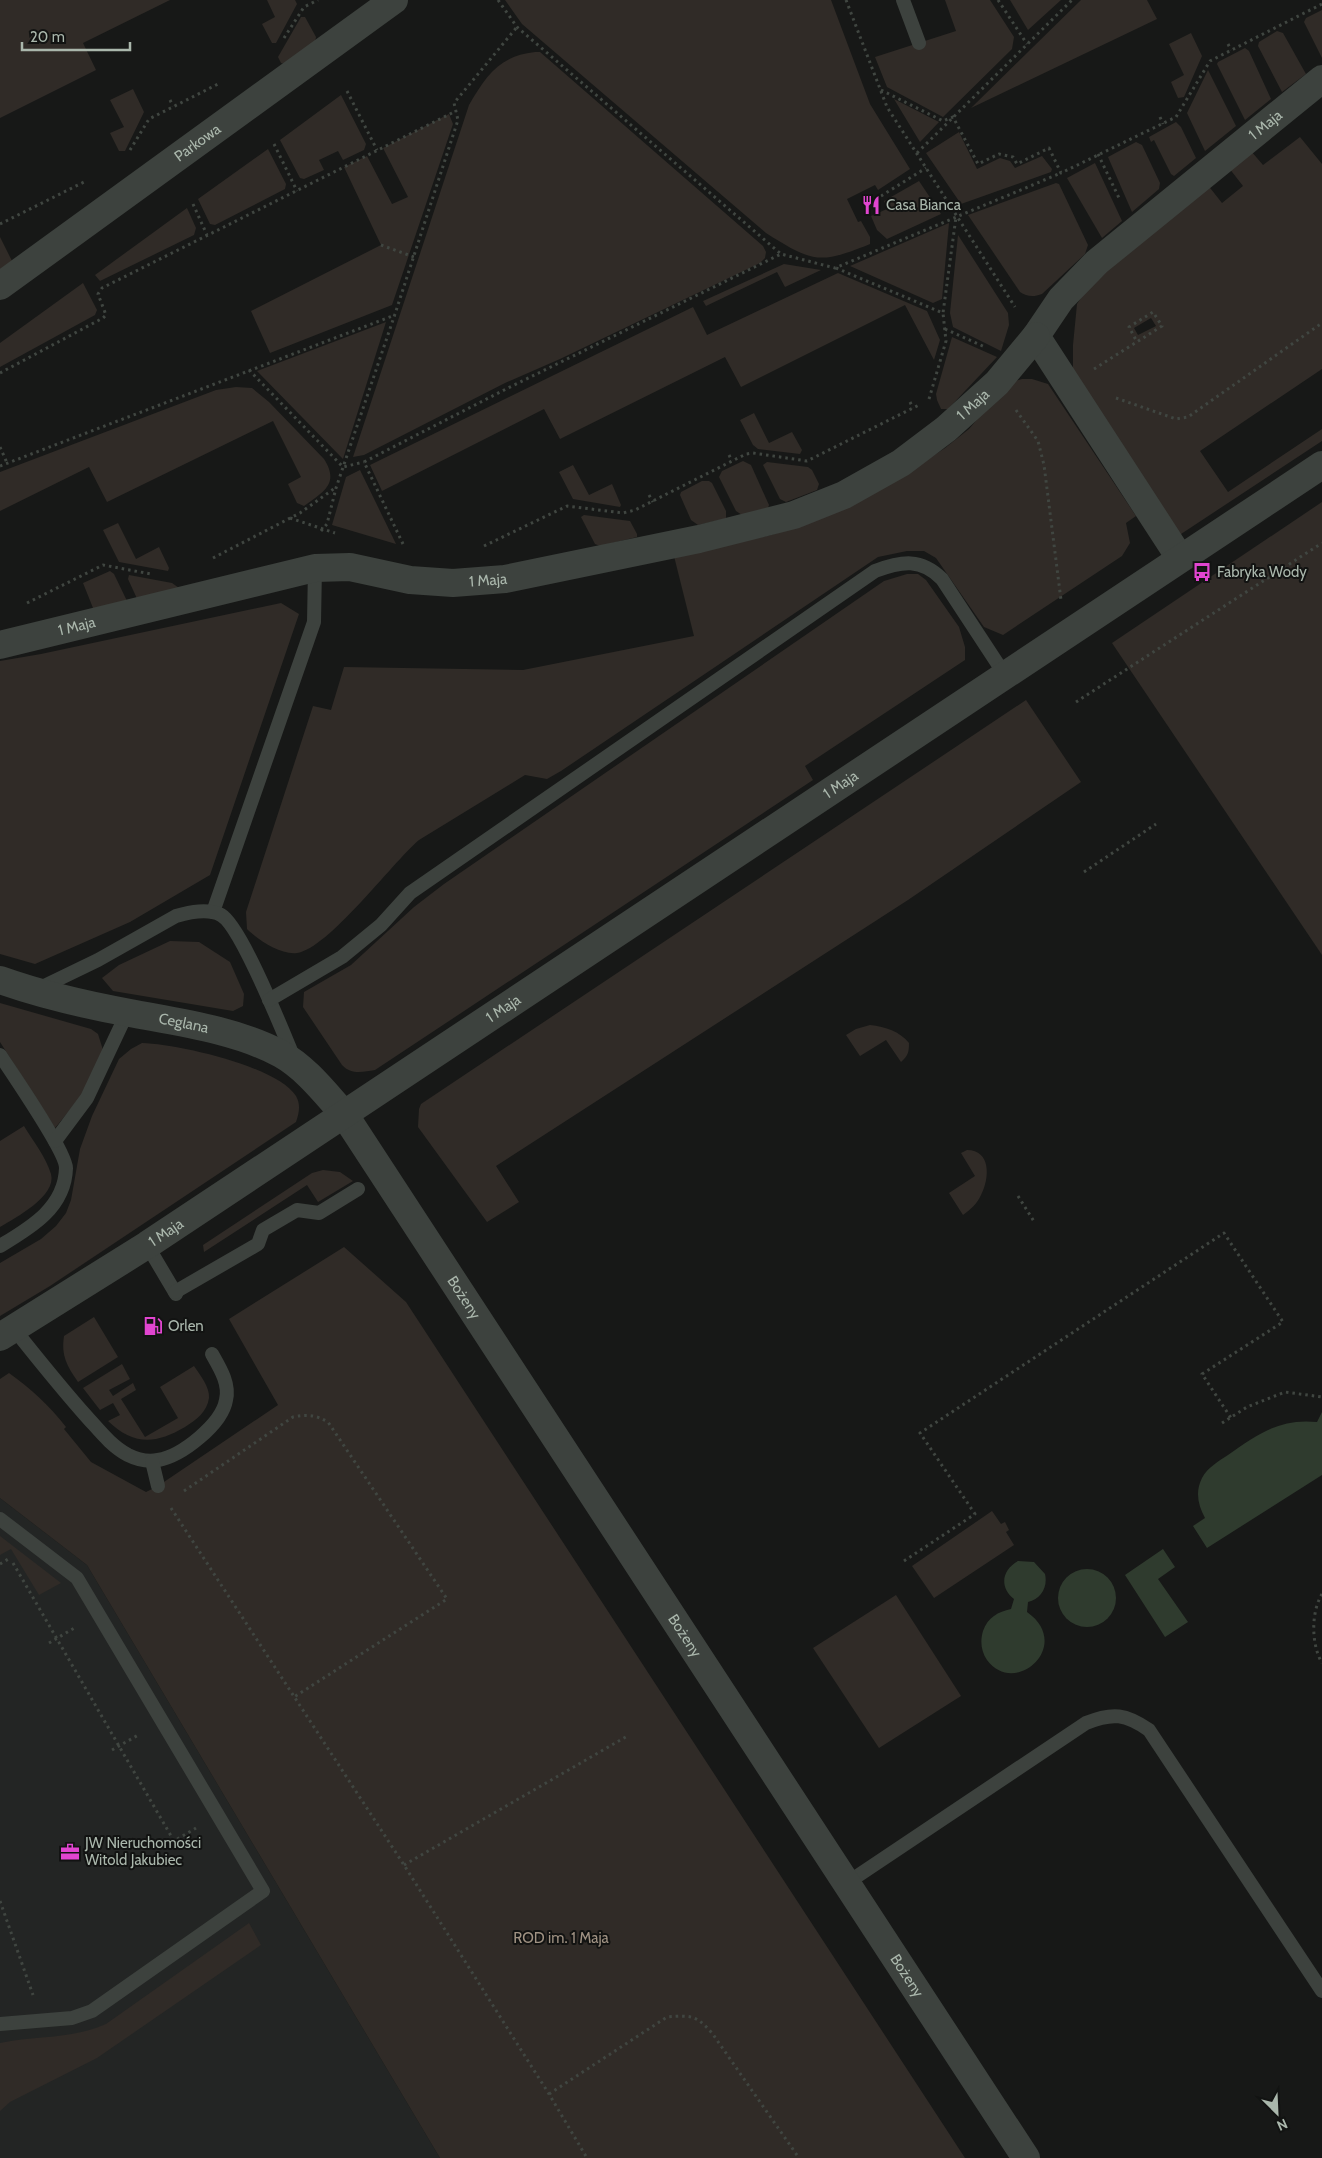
<svg xmlns="http://www.w3.org/2000/svg" width="1322" height="2158" font-family="Cabin,sans-serif">
	<style>
		.built { fill: #232524 }
		.green { fill: #302b27; fill-rule: evenodd }
		.water { fill: #2f3b2e }
		.lines { fill: none; stroke-linecap: round; stroke-linejoin: round }
		.path { stroke: #404641; stroke-width: 3; stroke-dasharray: 2.5 4; stroke-linecap: butt }
		.service { stroke: #3d423e; stroke-width: 14 }
		.minor { stroke: #3d423e; stroke-width: 28 }
		.labels { text-anchor: middle; dominant-baseline: central; stroke-width: 4; stroke-linejoin: round; paint-order: stroke }
		.street-label { font-size: 15px; fill: #aab7ac; stroke: #121312 }
		.poi-label { font-size: 15px; fill: #aab7ac; stroke: #121312; text-anchor: start }
		.park-label { font-size: 15px; fill: #a09283; stroke: #121312 }
	</style>
	<rect width="100%" height="100%" fill="#171817"/>
	<path class="built" d="M0,1498l87,67 353,593h-440z"/>
	<g class="green">
		<path d="M0,0h170l-87,43 13,27 -96,48z"/>
		<path d="M267,0h28l2,4 -21,39h-4l-10,-19 13,-7z"/>
		<path d="M505,0h326l39,104 40,65 -32,21 -3,-5 -28,14 11,23 3,-1 9,16v7c-51,21 -58,18 -104,-11l-244,-209z"/>
		<path d="M945,0h45l24,37 -2,12 -69,68 -56,-30 -12,-30 81,-26z"/>
		<path d="M1010,0h51l-33,30z"/>
		<path d="M1081,0h66l10,19 -186,89z"/>
		<path d="M1322,10v48l-18,-36 2,-4z"/>
		<path d="M301,17h4l11,20 -1,5 -30,22 -4,-1 -3,-6z"/>
		<path d="M1277,31l6,2 23,41 -24,18 -24,-46 1,-4z"/>
		<path d="M1191,33l11,23 -18,41 -6,1 -7,-16 13,-7 -15,-31z"/>
		<path d="M1245,48l4,3 22,48 -26,21 -28,-56 1,-2z"/>
		<path d="M535,52h5l223,194 3,6 -1,6 -5,5 -200,96 -55,24 -141,72 -11,2 116,-352c17,-29 30,-49 66,-53z"/>
		<path d="M1208,70l28,56 -31,25 -18,-38z"/>
		<path d="M133,89l11,23 -19,39h-6l-9,-18 14,-6 -14,-27z"/>
		<path d="M341,95l25,49 -2,6 -21,10 -5,-9 -19,9 5,10 -20,9 -4,-1 -20,-38z"/>
		<path d="M894,99l45,23 -19,20z"/>
		<path d="M449,114l4,10 -61,181 -122,48 -19,-42 130,-66 -37,-78 23,-11 25,48 16,-7 -25,-49z"/>
		<path d="M1176,122l5,5 15,31 -22,18 -3,-2 -17,-34 -3,2 -2,-5z"/>
		<path d="M959,132l18,37 23,-11 10,3 5,7 27,-12 10,13 -1,3 -90,32 -35,-51z"/>
		<path d="M1300,137l22,27v205l-122,82 28,41 94,-63v12l-144,95 -105,-165v-26l4,-41 13,-20 117,-100 15,19 21,-17 -14,-18 22,-17 12,14zM1151,318l5,8 -18,9 -4,-7z"/>
		<path d="M1136,142l6,3 18,38 -1,6 -27,23 -24,-55z"/>
		<path d="M268,149l18,35 -1,5 -70,36 -5,-1 -12,-25z"/>
		<path d="M1095,163l27,58 -20,17 -35,-60z"/>
		<path d="M919,181l22,33 -54,25 -10,-9 -6,-14 16,-7 -3,-8z"/>
		<path d="M1056,183l3,1 29,61 -3,9 -43,40c-8,3 -15,3 -22,-2l-52,-77z"/>
		<path d="M187,208l9,20 -2,7 -94,46 -5,-6z"/>
		<path d="M949,223l-7,76 -9,4 -83,-37z"/>
		<path d="M958,235l50,78 1,12 -8,26 -48,-24 -3,-14z"/>
		<path d="M0,237l12,24 -12,10z"/>
		<path d="M784,264l37,6 -36,17 -8,-15 -71,34 -3,-5z"/>
		<path d="M838,273l89,38 13,29 -6,20 -29,-55 -164,82 -16,-30 -165,82 -16,-30 -162,82 -12,-26 323,-158 14,28z"/>
		<path d="M83,283l14,27 -2,5 -95,52v-24z"/>
		<path d="M386,322l-43,137 -86,-88z"/>
		<path d="M952,337l45,20 -49,52h-7l-4,-9 -1,-6z"/>
		<path d="M1022,379h10l16,5 88,132 -10,7 4,20 -8,13 -119,79 -19,-8 -48,-69 -12,-7h-17l-29,6 -317,214 -14,8 -22,-4 -106,65c-27,23 -91,109 -122,113 -17,2 -39,-13 -50,-24l-1,-17 67,-206 18,4 13,-43 179,3 171,-34 -20,-80 97,-21 39,-12 82,-40 53,-35 24,-19 32,-38 10,-9z"/>
		<path d="M236,387l16,1 17,14 55,57c16,25 -1,33 -20,47l-7,-3 -9,-19 13,-7 -28,-56 -166,81 -18,-35 -89,44v-39l216,-82z"/>
		<path d="M754,413l15,30 23,-11 10,18 -2,4 -42,-5 -5,-4 -13,-25z"/>
		<path d="M743,461l8,4 18,40 -1,3 -26,7 -6,-4 -17,-34 3,-6z"/>
		<path d="M767,462l41,5 4,3 7,14 -2,6 -31,12 -6,-3 -17,-34z"/>
		<path d="M573,465l16,30 23,-11 9,21 -1,2 -47,-8 -14,-27z"/>
		<path d="M360,470l36,74 -64,-19 14,-48z"/>
		<path d="M702,481h7l3,2 14,28v7l-2,1 -26,6 -7,-5 -11,-25 1,-3z"/>
		<path d="M1322,502v453l-210,-312z"/>
		<path d="M584,515l46,6 7,13v3l-37,9 -5,-2 -14,-27z"/>
		<path d="M118,523l18,36 23,-12 10,21 -1,3 -49,-9 -16,-32z"/>
		<path d="M110,571l4,3 13,27 -32,12 -12,-30z"/>
		<path d="M907,574h11l8,6 33,47 6,20v13l-160,106 8,14 -438,290c-12,2 -24,5 -33,-5l-39,-58 1,-15 47,-27 63,-58 30,-23 440,-303z"/>
		<path d="M129,575l43,8 7,5 -40,15 -11,-24z"/>
		<path d="M281,603l18,11 -89,261 -80,47 -95,42 -35,-10v-293l41,-7z"/>
		<path d="M1026,700l55,82 -173,118 -412,266 23,36 -32,20 -69,-95 1,-18 2,-5z"/>
		<path d="M170,941l29,1 31,20 14,32 -1,12 -10,5 -120,-20 -11,-13 17,-13z"/>
		<path d="M0,1003l91,26 7,5 5,16 -20,44 -28,34 -55,-86z"/>
		<path d="M870,1025c16,2 29,6 39,18 0,9 -1,13 -8,19l-15,-22 -26,16 -14,-21 10,-6z"/>
		<path d="M142,1043c35,1 135,23 154,53 5,9 3,17 0,26l-246,164 -50,30v-53l41,-24 15,-13 10,-13 5,-13 9,-51 12,-33 27,-57 12,-10z"/>
		<path d="M24,1126c9,15 22,31 27,48 6,22 -36,44 -51,53v-86z"/>
		<path d="M967,1150c24,0 23,28 14,45 -4,9 -11,15 -18,20l-14,-22 26,-17 -14,-23z"/>
		<path d="M323,1170l17,2 13,9 -35,21 -11,-17 -103,67 -1,-7 109,-72z"/>
		<path d="M344,1247l62,55 559,856h-525l-353,-593 -87,-67v-119l9,-6c22,16 40,32 57,54l-2,2 27,33 55,30 12,-6 120,-81 -49,-86z"/>
		<path d="M94,1317l24,40 -40,25c-11,-16 -17,-26 -14,-46z"/>
		<path d="M122,1364l8,15 -21,11 4,6 20,-13 3,7 -15,9 24,38 33,-19 -18,-31 34,-21c6,9 16,21 15,32 -2,14 -13,22 -24,29 -29,17 -51,19 -77,-6l12,-6 -7,-12 -13,7 -17,-22z"/>
		<path d="M992,1511l9,13 4,-2 4,8 -3,2 8,13 -80,53 -22,-32z"/>
		<path d="M0,1536l61,47 -22,12 -28,-46 -11,6z"/>
		<path d="M896,1595l65,101 -82,52 -66,-100z"/>
		<path d="M249,1923l12,22 -164,113 -87,44 -10,9v-68c38,-8 69,-3 106,-19z"/>
	</g>
	<g class="water">
		<path d="M1322,1412v63l-115,73 -14,-22 12,-8c-7,-13 -10,-26 -3,-40 6,-11 17,-17 26,-23 30,-21 52,-37 89,-33z"/>
		<path d="M1163,1549l12,18 -17,12 30,43 -23,15 -40,-62z"/>
		<path d="M1018,1561l16,1 11,12c3,13 -4,25 -17,28l-1,10c47,33 -12,86 -40,48 -6,-9 -7,-19 -4,-29 5,-14 15,-19 28,-22l3,-10c-15,-12 -12,-29 4,-38z"/>
		<circle cx="1087" cy="1598" r="29"/>
	</g>
	<g class="lines">
		<g class="path">
			<path d="M498,0l19,27 264,227"/>
			<path d="M846,0l41,107 128,200"/>
			<path d="M998,0l29,44"/>
			<path d="M284,38l20,-31 14,-7"/>
			<path d="M1228,44l3,6"/>
			<path d="M881,90l62,31 10,-4 25,47 21,-10 14,3 4,7 32,-16 12,25 115,-56 34,-56 112,-57"/>
			<path d="M347,91l30,59"/>
			<path d="M170,100l3,6"/>
			<path d="M1160,117l3,7"/>
			<path d="M274,144l23,47"/>
			<path d="M130,150l19,-31 71,-36"/>
			<path d="M917,153l155,-153"/>
			<path d="M1098,154l22,46"/>
			<path d="M881,196l45,-28"/>
			<path d="M193,204l14,31"/>
			<path d="M0,224l86,-43"/>
			<path d="M381,245l33,12"/>
			<path d="M836,268l107,45 13,-96"/>
			<path d="M945,329l40,18"/>
			<path d="M1094,369l68,-43 -9,-14 -24,15 8,15"/>
			<path d="M249,370l94,97 21,-5"/>
			<path d="M0,373l103,-55 3,-3 -8,-21 4,-6 354,-177"/>
			<path d="M1116,398l60,21 12,-2 134,-94"/>
			<path d="M929,399l17,-58 -3,-28"/>
			<path d="M910,402l3,6"/>
			<path d="M1016,410l22,31 6,24 17,135"/>
			<path d="M0,447l7,16"/>
			<path d="M729,455l3,6"/>
			<path d="M0,466l395,-151"/>
			<path d="M649,495l4,7"/>
			<path d="M290,518l45,15"/>
			<path d="M321,531l6,-7 9,-36 59,-174 63,-194 -4,-17 63,-76"/>
			<path d="M403,544l-39,-82 144,-74 273,-134 54,14 226,-95"/>
			<path d="M484,546l83,-40 56,7 12,-3 111,-56 7,-1 54,8 114,-57"/>
			<path d="M213,558l87,-45 35,-25"/>
			<path d="M27,603l76,-38 48,9"/>
			<path d="M1076,702l246,-159"/>
			<path d="M1084,872l72,-48"/>
			<path d="M1018,1196l17,27"/>
			<path d="M1222,1423l25,-16 38,-15 37,5"/>
			<path d="M184,1491l109,-74c14,-3 23,-2 35,5l119,177 -153,98"/>
			<path d="M171,1508l233,357 145,229 38,64"/>
			<path d="M904,1561l71,-47 -55,-81 304,-200 59,89 -81,52 29,44"/>
			<path d="M13,1563l161,278 22,-13"/>
			<path d="M0,1564l10,-6"/>
			<path d="M1322,1594c-11,18 -11,50 0,69"/>
			<path d="M49,1643l27,-16"/>
			<path d="M112,1750l28,-16"/>
			<path d="M404,1865l225,-130"/>
			<path d="M0,1901l33,94"/>
			<path d="M549,2094l118,-77c24,-2 29,-2 45,16l87,125"/>
		</g>
		<g class="service">
			<path d="M903,0l16,43"/>
			<path d="M213,912l101,-290 1,-54"/>
			<path d="M36,990l62,-30 78,-44c14,-4 32,-8 45,-1 20,11 62,117 73,143"/>
			<path d="M269,1000l73,-43 39,-32 29,-32 465,-322c27,-10 46,-13 67,8l63,96"/>
			<path d="M0,1055c12,18 66,97 66,113 -1,40 -36,60 -66,78"/>
			<path d="M55,1141l32,-43 40,-85"/>
			<path d="M147,1245l29,49"/>
			<path d="M175,1292l83,-48 5,-14 34,-20 22,3 39,-24"/>
			<path d="M14,1329c24,30 47,59 73,88 12,13 24,29 41,38 10,5 19,7 30,5 24,-4 64,-36 68,-60 4,-16 -6,-32 -14,-46"/>
			<path d="M152,1461l6,25"/>
			<path d="M0,1519l77,59 186,313 -171,120 -20,7 -72,6"/>
			<path d="M847,1883l239,-160c27,-11 40,-9 63,7l173,261"/>
		</g>
		<g class="minor">
			<path id="s1" d="M0,286l394,-286"/>
			<path id="s2" d="M1180,558l-144,-222 25,-37 36,-37 225,-183"/>
			<path id="s3" d="M0,645l315,-77 35,-1 60,13 43,3 52,-4 194,-40 95,-24 50,-20 57,-32 45,-34 51,-46 39,-47"/>
			<path id="s4" d="M0,980c42,15 86,25 130,33 47,9 107,17 151,41 25,14 44,39 63,60l682,1044"/>
			<path id="s5" d="M0,1337l147,-92 1175,-780"/>
		</g>
	</g>
	<defs>
		<g id="restaurant-bare" transform="scale(1.5)"><path d="M-5-6h1v4h1v-4h1v4h1v-4h1v5L-1.5 .5V6h-2V.5L-5-1ZM5-6V6H3V1.5H1.5Q1.5-4 5-6Z" fill="#e145d0" stroke="#121312" stroke-width="2.5" paint-order="stroke"/></g>
		<g id="bus-bare" transform="scale(1.5)"><path d="M-5-6H5V4H4V6H2V4H-2V6H-4V4H-5ZM-3.5-4V0h7V-4ZM-3.5 1.2v1.5H-2V1.2ZM2 1.2v1.5H3.5V1.2Z" fill="#e145d0" stroke="#121312" stroke-width="2.5" paint-order="stroke"/></g>
		<g id="fuel-bare" transform="scale(1.5)"><path d="M-5.5-6h7V0h2V4h1.3V-2.5L3-4.5l.8-.8L6-3V5H2.5V1h-1V6h-7ZM-4.2-4.7v3.2H.2V-4.7Z" fill="#e145d0" stroke="#121312" stroke-width="2.5" paint-order="stroke"/></g>
		<g id="office-bare" transform="scale(1.5)"><path d="M-6-3h4V-5.5h4V-3h4V5H-6ZM-1-4.5V-3h2v-1.5ZM-6 0V1H6V0Z" fill="#e145d0" stroke="#121312" stroke-width="2.5" paint-order="stroke"/></g>
	</defs>
	<g fill-rule="evenodd">
		<use href="#restaurant-bare" x="871" y="205"/>
		<use href="#bus-bare" x="1202" y="572"/>
		<use href="#fuel-bare" x="153" y="1326"/>
		<use href="#office-bare" x="70" y="1852"/>
	</g>
	<g class="labels">
		<g class="street-label">
			<text stroke="none"><textPath href="#s2" startOffset="578">1 Maja</textPath></text>
			<text stroke="none"><textPath href="#s1" startOffset="244">Parkowa</textPath></text>
			<text stroke="none"><textPath href="#s3" startOffset="1024">1 Maja</textPath></text>
			<text stroke="none"><textPath href="#s3" startOffset="499">1 Maja</textPath></text>
			<text stroke="none"><textPath href="#s3" startOffset="79">1 Maja</textPath></text>
			<text stroke="none"><textPath href="#s5" startOffset="1006">1 Maja</textPath></text>
			<text stroke="none"><textPath href="#s5" startOffset="601">1 Maja</textPath></text>
			<text stroke="none"><textPath href="#s4" startOffset="189">Ceglana</textPath></text>
			<text stroke="none"><textPath href="#s5" startOffset="196">1 Maja</textPath></text>
			<text stroke="none"><textPath href="#s4" startOffset="598">Bożeny</textPath></text>
			<text stroke="none"><textPath href="#s4" startOffset="1002">Bożeny</textPath></text>
			<text stroke="none"><textPath href="#s4" startOffset="1408">Bożeny</textPath></text>
		</g>
		<g class="poi-label">
			<text x="886" y="205">Casa Bianca</text>
			<text x="1217" y="572">Fabryka Wody</text>
			<text x="168" y="1326">Orlen</text>
			<text x="85" y="1843">JW Nieruchomości<tspan x="85" dy="17">Witold Jakubiec</tspan></text>
		</g>
		<g class="park-label">
			<text x="561" y="1938">ROD im. 1 Maja</text>
		</g>
	</g>
	<g transform="translate(1277 2113) rotate(156)" stroke="#121312" stroke-width="4" paint-order="stroke">
	<path d="M0-4L9 19L0 12L-9 19Z" fill="#aab7ac"/>
	<text y="-8" font-size="14" font-weight="bold" text-anchor="middle" fill="#aab7ac">N</text>
	</g>
	<path d="M22 42v8h108v-8" fill="none" stroke="#aab7ac" stroke-width="2.5"/>
	<text x="30" y="42" font-size="15" fill="#aab7ac" stroke="#121312" stroke-width="4" paint-order="stroke">20 m</text>
</svg>
